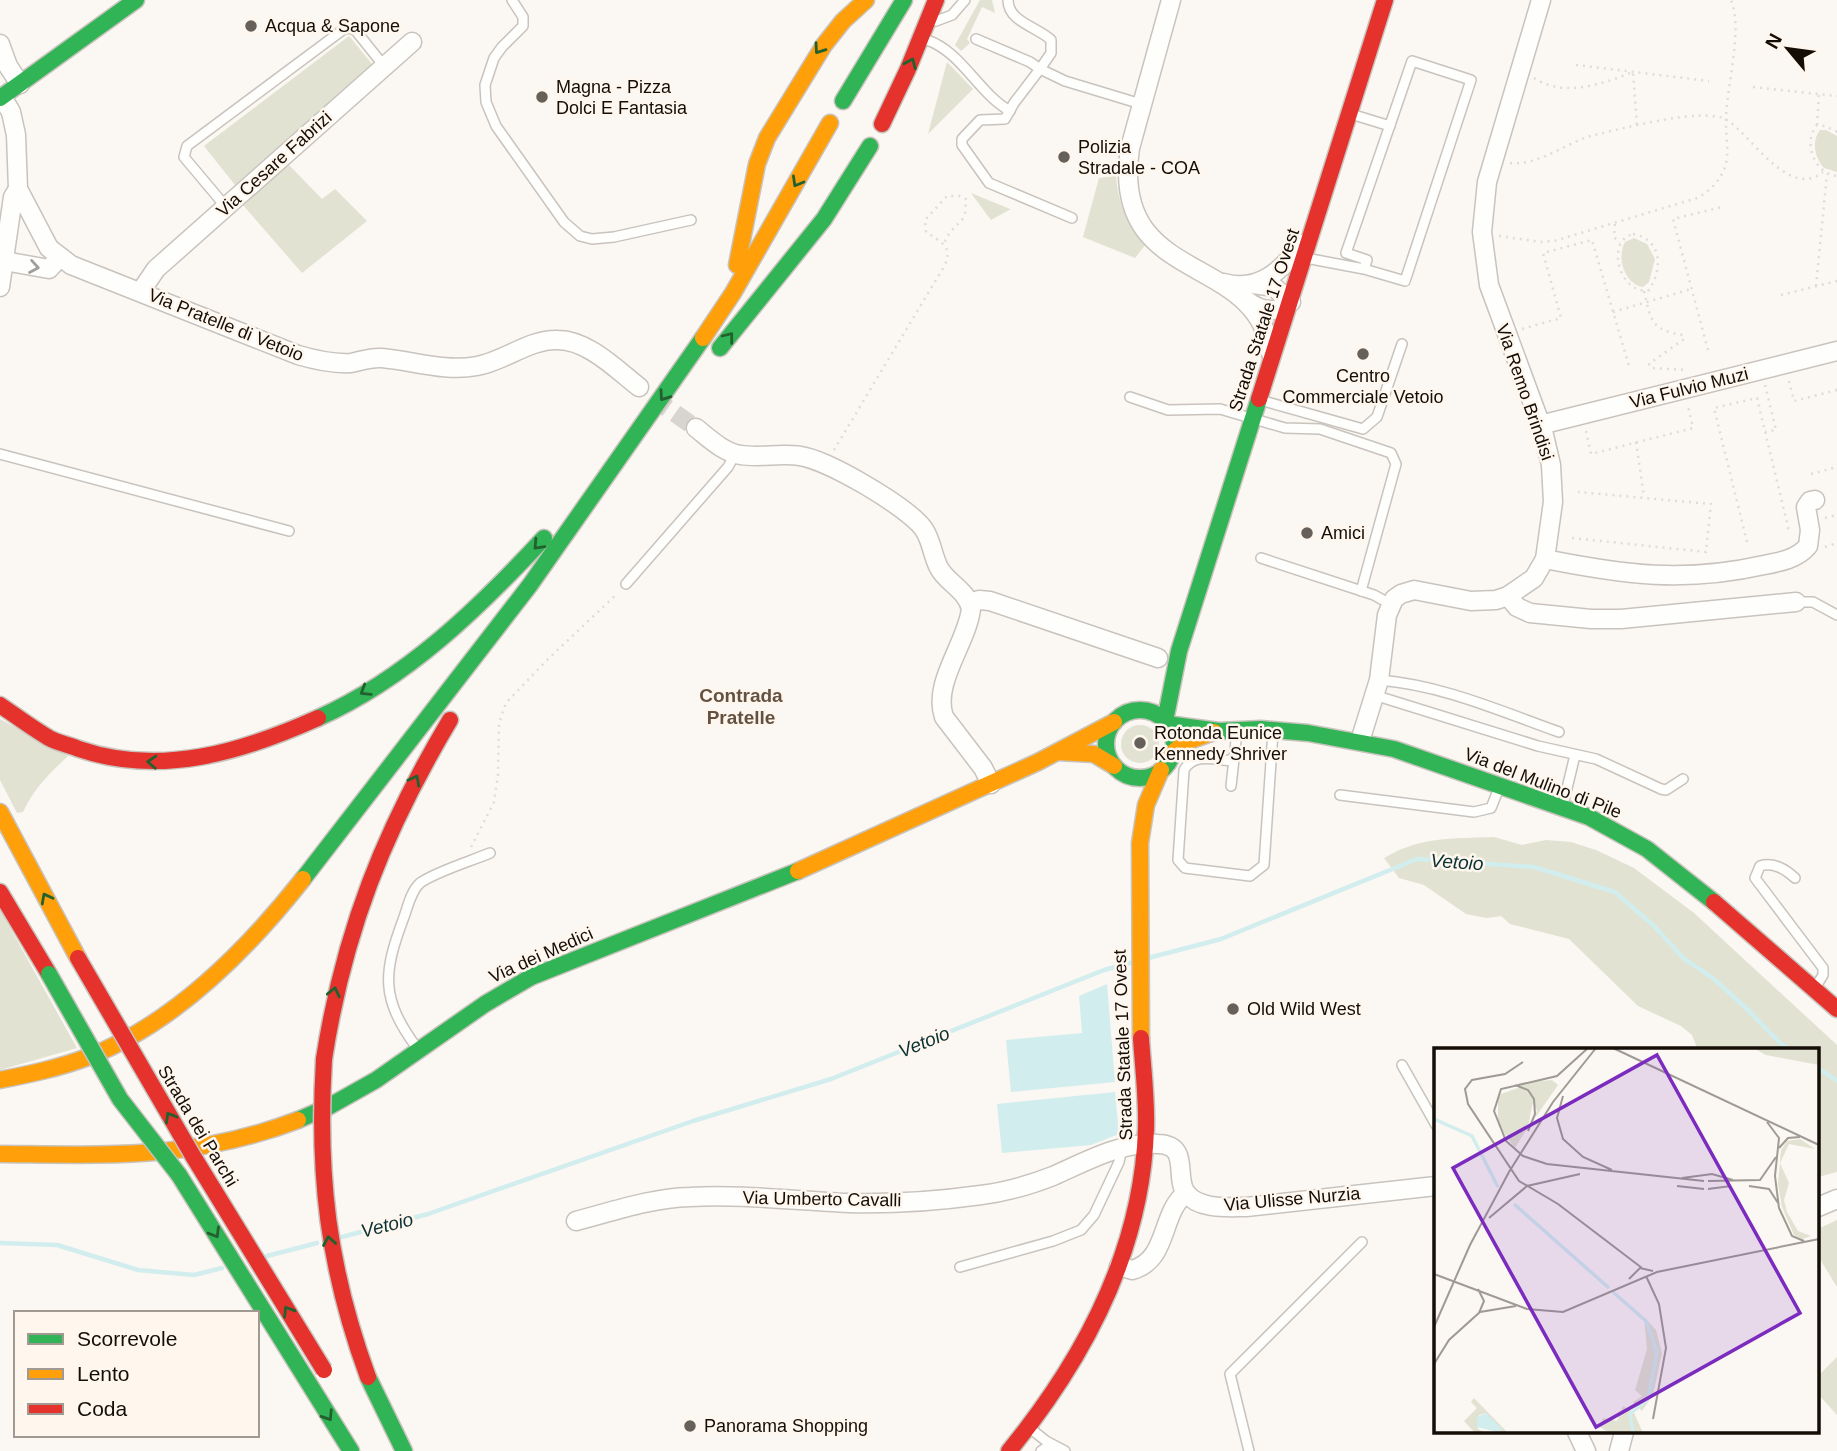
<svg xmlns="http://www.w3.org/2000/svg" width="1837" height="1451" font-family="Helvetica,sans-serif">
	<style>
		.green { fill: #e1e2d1 }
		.water { fill: #d2edee }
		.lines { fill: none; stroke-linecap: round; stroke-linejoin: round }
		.stream { stroke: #d2edee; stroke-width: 4.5 }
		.street-tunnel { stroke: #d8d4cf; stroke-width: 18; stroke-dasharray: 18 9; stroke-linecap: butt }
		.lane-casing { stroke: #c9c3bd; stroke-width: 12 }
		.street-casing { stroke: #c9c3bd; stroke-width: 21 }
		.fast-casing { stroke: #c9c3bd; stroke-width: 19 }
		.slow-casing { stroke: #c9c3bd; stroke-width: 19 }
		.jam-casing { stroke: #c9c3bd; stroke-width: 19 }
		.path { stroke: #dedddb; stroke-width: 2.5; stroke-dasharray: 2 5; stroke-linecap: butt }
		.lane { stroke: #fefefd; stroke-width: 9 }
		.street { stroke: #fefefd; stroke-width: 18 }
		.fast { stroke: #30b455; stroke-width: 16 }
		.slow { stroke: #ff9f0a; stroke-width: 16 }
		.jam { stroke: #e5322d; stroke-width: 16 }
		.fast-bridge-casing { stroke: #c9c3bd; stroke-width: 19; stroke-linecap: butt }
		.jam-bridge-casing { stroke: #c9c3bd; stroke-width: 19; stroke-linecap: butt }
		.fast-bridge { stroke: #30b455; stroke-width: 16 }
		.jam-bridge { stroke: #e5322d; stroke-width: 16 }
		.oneway { stroke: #22612e }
		.oneway2 { stroke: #a09e9b }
		.poi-dot { fill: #656059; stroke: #fff7ee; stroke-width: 2.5 }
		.labels { text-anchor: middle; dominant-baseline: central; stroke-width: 5; stroke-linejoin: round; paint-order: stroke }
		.poi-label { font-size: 18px; fill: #140e07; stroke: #fff7ee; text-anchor: start }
		.street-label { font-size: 18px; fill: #140e07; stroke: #fff7ee }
		.neighbourhood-label { font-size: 19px; font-weight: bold; fill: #635241; stroke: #fff7ee }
		.water-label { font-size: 19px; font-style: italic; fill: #093235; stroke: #fff7ee }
		.inset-river { fill: none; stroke: #d2edee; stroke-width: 3.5 }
		.inset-road { fill: none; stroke: #9f9a94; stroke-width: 2 }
		.view { fill: #7b2cbf; fill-opacity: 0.15; stroke: #7b2cbf; stroke-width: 3.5 }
		.inset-edge { fill: none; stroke: #140e07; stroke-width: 3.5 }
	</style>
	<rect width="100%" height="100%" fill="#fbf7f2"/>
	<g class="green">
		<path d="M980,0h12l3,13 -13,-6 -15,32 3,4 -9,8 -6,-6z"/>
		<path d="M349,36l23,28 -137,121 -31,-39z"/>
		<path d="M947,62l26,27 -45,45z"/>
		<path d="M1820,130h6l11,6v36l-13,-4c-9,-10 -13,-26 -4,-38z"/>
		<path d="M288,164l34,35 13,-10 32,32 -65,52 -59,-68z"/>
		<path d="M1116,176c2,27 11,49 29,69l-10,13 -52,-21 16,-59z"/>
		<path d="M971,193l39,16h1l-20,11z"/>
		<path d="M1634,238l13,6 8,15 -6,23 -6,5c-18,-3 -27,-29 -18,-45z"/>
		<path d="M0,719l68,37c-20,19 -33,31 -45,56l-6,1 -17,-33z"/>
		<circle cx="1140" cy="744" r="19"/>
		<path d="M1494,837l28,8 24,-5 25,2 25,8 38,18 60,45 143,132v127l-19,5v-127h-120l-6,-15 -11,-9 -43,-20 -69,-67 -59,-15 -9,-8 -14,2 -21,-4 -42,-29 -25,-7 -15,-20c38,-22 67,-19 110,-21z"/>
		<path d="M0,910l77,138 -77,22z"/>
		<path d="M1837,1220v67l-19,-31v-27z"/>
		<path d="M1837,1357v58l-19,-21v-18z"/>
	</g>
	<g class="water">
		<path d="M1107,984l8,98 -104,10 -5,-52 76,-7 -3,-37z"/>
		<path d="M1115,1092l4,42 -28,11 -89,8 -5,-49z"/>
	</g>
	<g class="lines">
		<g class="stream">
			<path d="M1148,958l73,-19 196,-80 117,8 81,25 40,35 28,31 31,21 34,31 32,33 10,7"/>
			<path d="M1818,1068l19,13"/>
			<path d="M342,1237l86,-23 265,-93 138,-42 273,-109 26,-7"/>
			<path d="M0,1243l57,2 81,25 56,5 28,-7"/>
			<path d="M267,1256l50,-13"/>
		</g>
		<path class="street-tunnel" d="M653,398l43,30"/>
		<g class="lane-casing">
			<g id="lane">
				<path d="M512,0l11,17v9l-21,21 -8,11 -9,27 1,17 10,24 68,96 16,14 12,3 22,-2 77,-17"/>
				<path d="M936,21l16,-6 13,-15"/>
				<path d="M976,39l54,23 10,7 11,-16v-13c-13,-13 -43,-18 -43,-40"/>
				<path d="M927,40c35,12 51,53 83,71"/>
				<path d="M1351,114l39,12"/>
				<path d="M226,207l-42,-50 3,-11 157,-117 6,-1 6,3 28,35"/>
				<path d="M1072,218l-83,-35 -27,-38v-6l18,-19 25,-1 9,-16 26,-34 25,12 76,23"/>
				<path d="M1306,258l58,11 41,12 66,-201 -59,-19 -66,192 21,7 -3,9"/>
				<path d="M1130,397l38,13 52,-1 65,19 35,1 71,24 5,11 -35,127"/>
				<path d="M1260,400l103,29 14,-12 25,-73"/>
				<path d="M0,454l289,77"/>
				<path d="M1261,558l113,37 16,9"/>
				<path d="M626,584l102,-117 7,-13"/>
				<path d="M1796,602h17l24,13"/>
				<path d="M1379,680c63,5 121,31 180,52"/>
				<path d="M1374,695l164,51 58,13 65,30 5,1 17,-11"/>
				<path d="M1233,761c-18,-1 -39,-9 -49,9l-6,90 7,8 65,8 14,-11 9,-133"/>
				<path d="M1231,786l6,-54"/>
				<path d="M1340,795l134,17 17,-4 8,-20"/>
				<path d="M1563,805l12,-50"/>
				<path d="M1795,878c-10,-9 -21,-16 -35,-12l-5,12 68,90v7l-8,13"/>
				<path d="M417,1048c-37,-50 -34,-75 -13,-131 4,-11 7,-26 16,-34 15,-11 51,-22 70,-30"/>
				<path d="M1402,1065l34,60"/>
				<path d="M960,1267l93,-26 28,-11 13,-15 25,-53 3,-14"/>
				<path d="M1031,1429l15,12 19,10"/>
				<path d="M1041,1451l6,-4 9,1"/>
				<path d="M1249,1451l-19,-77 132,-132"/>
			</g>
		</g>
		<g class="street-casing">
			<g id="street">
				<path d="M1171,0l-41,148c-21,140 128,102 141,206"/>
				<path d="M0,44l8,22 12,18"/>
				<path d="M2,97l9,15 5,23 2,54 31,59 22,17 227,90c17,5 35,9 53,8 10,-2 20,-6 31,-5 32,3 63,14 95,8 28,-5 52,-27 81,-26 30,0 59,30 81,47"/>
				<path d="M4,261l45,8 11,-12"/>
				<path d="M1224,283c35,10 58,-13 78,-39"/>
				<path d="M0,287l13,-90 5,-8"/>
				<path d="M141,291l15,-22 256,-227"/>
				<path d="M1246,300c14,11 30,15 45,2l-17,-15 -21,-3"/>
				<path d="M1540,425l297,-74"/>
				<path d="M696,428c13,10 28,25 45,27 19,3 39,-2 59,1 28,4 106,50 123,72 9,12 9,27 16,40 8,15 28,22 32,41 -4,34 -39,74 -27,108l39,51 8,16"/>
				<path d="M1545,559c80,16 139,24 219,6 16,-3 33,-6 44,-19l2,-16 -4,-23 4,-6 5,-1"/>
				<path d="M1508,596l9,11 13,6 61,6h30l175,-17"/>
				<path d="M970,603l9,-3 11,1 168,57"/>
				<path d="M1360,741l19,-61 8,-65 7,-16 7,-5 13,-4 57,11 25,-1 12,-4 26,-18 11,-19 8,-57 -2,-37 -8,-34 -54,-146 -7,-53 5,-50 54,-182"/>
				<path d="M1818,1207l19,-8"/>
				<path d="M576,1221c38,-10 75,-23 114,-24 53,-3 106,4 159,6 44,1 89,-2 132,-8 25,-3 49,-10 72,-19 34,-15 67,-34 105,-32 33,1 16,33 28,49 13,17 42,14 60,14l190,-21"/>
				<path d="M1119,1266l13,4c37,-10 28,-57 54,-77"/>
				<path d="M1577,1432l9,19"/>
				<path d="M1619,1451l5,-19"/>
			</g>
		</g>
		<g class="fast-casing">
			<g id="fast">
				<path d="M0,98l136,-98"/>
				<path d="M843,101l61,-101"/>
				<path d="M720,348l104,-129 46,-73"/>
				<circle cx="1140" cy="744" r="34"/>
				<path d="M318,718c88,-39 161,-110 226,-180"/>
				<path d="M1165,721l14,-70 80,-252"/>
				<path d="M1167,724l52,7 42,-2 47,4 86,16 195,68 58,32 67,53"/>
				<path d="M303,879l227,-294 173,-247"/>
				<path d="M298,1120l30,-13 48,-27 109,-76 46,-27 267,-106"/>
				<path d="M179,1175l172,276"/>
				<path d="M368,1377l36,74"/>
			</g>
		</g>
		<g class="slow-casing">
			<g id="slow">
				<path d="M737,265l20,-101 10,-26 57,-93 19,-24 23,-21"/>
				<path d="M703,338l30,-45 97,-170"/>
				<path d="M1058,752l36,2 20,12"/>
				<path d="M1172,753l14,-11 28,-10"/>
				<path d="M0,812l78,146"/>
				<path d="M798,871l240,-109 76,-40"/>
				<path d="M1141,1038l-1,-195 6,-38 15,-35"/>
				<path d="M0,1080c30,-6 59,-12 88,-23 86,-33 159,-107 215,-178"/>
				<path d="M0,1154c110,1 193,6 298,-34"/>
			</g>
		</g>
		<g class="jam-casing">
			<g id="jam">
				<path d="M882,124l26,-55 28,-69"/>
				<path d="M1259,399l126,-399"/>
				<path d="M0,705c16,11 32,23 49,33 9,5 21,7 30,11 82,28 163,3 239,-31"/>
				<path d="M0,892l49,82"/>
				<path d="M1714,902l123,107"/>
				<path d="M324,1059c20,-128 60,-228 126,-339"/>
				<path d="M1009,1451c76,-93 133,-200 137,-322 1,-30 -3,-60 -5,-91"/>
			</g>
		</g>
		<g class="path">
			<path d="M1576,65l133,16"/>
			<path d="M1534,78c31,20 68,6 99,-6l4,54"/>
			<path d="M1753,87l84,9"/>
			<path d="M1817,125l2,-31"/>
			<path d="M1837,132l-12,-6 -8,-1c-15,18 -2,49 20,51"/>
			<path d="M1510,163c30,3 56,-21 84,-28 28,-6 110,-29 133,-15 24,15 62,80 96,52"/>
			<path d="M1615,224l-1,13 6,6"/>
			<path d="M1633,234c29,5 30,35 16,56 -28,6 -45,-48 -16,-56z"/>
			<path d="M1499,236l41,6 14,-1 143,-43c13,-7 23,-17 28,-31 5,-16 0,-33 1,-49 1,-33 17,-89 5,-118"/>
			<path d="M1816,286l11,-112"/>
			<path d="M1644,291c7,30 7,39 39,44l1,4 -35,25 2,4 36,2"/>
			<path d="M1781,295l56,-14"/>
			<path d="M1613,312l78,-23"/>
			<path d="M1522,329l39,-11 -18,-65 49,-13 37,126"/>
			<path d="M1708,350l-35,-131 49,-12"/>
			<path d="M1789,381l5,20 43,-11"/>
			<path d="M1765,385l11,45 -11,2"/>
			<path d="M1586,431l5,23 102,-26 -5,-22"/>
			<path d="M1636,442l8,55"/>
			<path d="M834,450l111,-185c8,-20 -5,-23 -19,-33l-1,-12 22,-24h12l7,3 -1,14 -3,7 -12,12 -6,11"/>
			<path d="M1811,474l26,-7"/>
			<path d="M1825,518l12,-3"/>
			<path d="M1572,538l134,14 5,-48 -133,-12"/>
			<path d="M1747,542l-33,-134 43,-10 32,133"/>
			<path d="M1825,547l12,-4"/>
			<path d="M471,847l23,-45 4,-27 1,-52 7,-20 41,-43 71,-67"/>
		</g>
		<use href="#lane" class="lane"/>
		<use href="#street" class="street"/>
		<use href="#fast" class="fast"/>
		<use href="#slow" class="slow"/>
		<use href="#jam" class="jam"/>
		<g class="fast-bridge-casing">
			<path id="fast-bridge" d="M49,974l71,125 59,76"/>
		</g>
		<g class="jam-bridge-casing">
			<g id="jam-bridge">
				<path d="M78,958l115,198 131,214"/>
				<path d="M324,1059c-7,115 4,209 44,318"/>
			</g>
		</g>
		<use href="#fast-bridge" class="fast-bridge"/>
		<use href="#jam-bridge" class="jam-bridge"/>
	</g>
	<defs><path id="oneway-chevron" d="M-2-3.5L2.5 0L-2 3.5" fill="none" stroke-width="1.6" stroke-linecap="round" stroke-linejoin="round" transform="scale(1.75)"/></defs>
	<g class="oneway">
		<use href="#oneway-chevron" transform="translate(819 49) rotate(125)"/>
		<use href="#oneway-chevron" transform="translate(911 63) rotate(-67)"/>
		<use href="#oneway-chevron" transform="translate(797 182) rotate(120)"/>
		<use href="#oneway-chevron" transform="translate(729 337) rotate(-52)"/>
		<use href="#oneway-chevron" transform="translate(664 396) rotate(125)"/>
		<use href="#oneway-chevron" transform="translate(538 545) rotate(133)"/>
		<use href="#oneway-chevron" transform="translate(365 691) rotate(148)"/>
		<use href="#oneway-chevron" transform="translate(152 762) rotate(-177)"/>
		<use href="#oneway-chevron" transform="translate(415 780) rotate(-62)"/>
		<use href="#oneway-chevron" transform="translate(46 898) rotate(-118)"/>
		<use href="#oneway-chevron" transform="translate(334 992) rotate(-78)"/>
		<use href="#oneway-chevron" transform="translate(170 1117) rotate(-120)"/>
		<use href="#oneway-chevron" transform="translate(215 1233) rotate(59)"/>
		<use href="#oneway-chevron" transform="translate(329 1241) rotate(-100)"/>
		<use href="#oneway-chevron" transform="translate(288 1311) rotate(-121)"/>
		<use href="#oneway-chevron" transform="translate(328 1416) rotate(57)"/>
	</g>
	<use class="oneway2" href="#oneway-chevron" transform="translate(34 267) rotate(10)"/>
	<g class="poi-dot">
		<circle cx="251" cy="26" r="7"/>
		<circle cx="542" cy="97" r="7"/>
		<circle cx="1064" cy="157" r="7"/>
		<circle cx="1363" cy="354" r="7"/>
		<circle cx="1307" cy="533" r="7"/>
		<circle cx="1140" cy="743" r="7"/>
		<circle cx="1233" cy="1009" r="7"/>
		<circle cx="690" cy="1426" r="7"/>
	</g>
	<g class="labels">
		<g class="poi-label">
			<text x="265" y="26">Acqua &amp; Sapone</text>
			<text x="556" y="87">Magna - Pizza<tspan x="556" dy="21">Dolci E Fantasia</tspan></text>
			<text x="1078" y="147">Polizia<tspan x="1078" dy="21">Stradale - COA</tspan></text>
			<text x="1363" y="376" text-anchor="middle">Centro<tspan x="1363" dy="21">Commerciale Vetoio</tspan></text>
			<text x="1321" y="533">Amici</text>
			<text x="1154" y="733">Rotonda Eunice<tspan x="1154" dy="21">Kennedy Shriver</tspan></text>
			<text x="1247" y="1009">Old Wild West</text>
			<text x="704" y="1426">Panorama Shopping</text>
		</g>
		<g class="street-label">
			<text transform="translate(274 164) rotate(-42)">Via Cesare Fabrizi</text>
			<text transform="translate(1264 320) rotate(-72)">Strada Statale 17 Ovest</text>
			<text transform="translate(226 325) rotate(22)">Via Pratelle di Vetoio</text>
			<text transform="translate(1689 388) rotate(-14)">Via Fulvio Muzi</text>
			<text transform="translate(1525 392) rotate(71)">Via Remo Brindisi</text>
			<text transform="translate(1543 783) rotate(21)">Via del Mulino di Pile</text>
			<text transform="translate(541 955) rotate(-24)">Via dei Medici</text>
			<text transform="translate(1123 1045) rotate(-92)">Strada Statale 17 Ovest</text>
			<text transform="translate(198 1126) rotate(59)">Strada dei Parchi</text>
			<text transform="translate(822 1199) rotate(1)">Via Umberto Cavalli</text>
			<text transform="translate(1292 1199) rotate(-5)">Via Ulisse Nurzia</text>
		</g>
		<g class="neighbourhood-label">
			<text x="741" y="695">Contrada<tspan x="741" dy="22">Pratelle</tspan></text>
		</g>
		<g class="water-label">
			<text transform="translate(1457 862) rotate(4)">Vetoio</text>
			<text transform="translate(924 1042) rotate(-22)">Vetoio</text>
			<text transform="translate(387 1225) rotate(-14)">Vetoio</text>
		</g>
	</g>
	<g transform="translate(1434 1048)">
		<rect width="385" height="385" fill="#fbf7f2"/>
		<path d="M319,0h66v17l-53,-10zM118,32l6,5 -23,33 2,-8 -18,-27zM87,39l12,14 -5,26 -13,21 -17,-23v-30zM366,91l15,10 -26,-5 -9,19 9,20 -5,17 3,12 11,19 13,5 -9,3 -8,-4 -12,-28 -4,-23 3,-34 6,-9zM210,269l12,13 6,23 -9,42 -11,16 -9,-9 9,-6 -7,-6 12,-41zM40,350l34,35h-7l-15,-20 -7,2 -1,14 8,4h-11l-11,-12 13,-13 -6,-6zM189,358l11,7 9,20h-33l-10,-6 3,-9 14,3z" fill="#e1e2d1"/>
		<path d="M52,365l15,15v5l-24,-6v-10z" fill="#d2edee"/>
		<path class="inset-river" d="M0,71l38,17 26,51M80,156l95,84M179,244l33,29 11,31 -9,47 -18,15 3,19"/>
		<path class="inset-road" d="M154,0l-31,28 -56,13 -7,22 12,30 17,15 24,8 157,17M179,0l206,97M89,14l-18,12 -33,6 -7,9 3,15 51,77 39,23 84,64M81,37l13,5 6,9 1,15 -7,17M129,48l-6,22 6,21 20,18 29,13M333,74l12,16 -4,38 4,32 13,28 12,5M345,100l9,-10 12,-1M248,130l30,-4 21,6M274,133l52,-1 16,-23M243,138l27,3M315,138l20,3 9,14M274,141l23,-3M55,170l38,-32 53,-12M0,226l93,35 36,3 94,-40 162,-33M212,228l13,28 7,44 -13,71M195,231l11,-11 13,3M44,241l6,12 -5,12M0,279l36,-82 39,-73 44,-70 43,-54M0,316l15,-24 31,-28 36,-6"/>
		<path class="view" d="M223,7l143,258 -204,114 -143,-259z"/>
		<rect width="385" height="385" class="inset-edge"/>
	</g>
	<rect x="14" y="1311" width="245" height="126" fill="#fff7ee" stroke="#a19a92" stroke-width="2"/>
	<rect x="28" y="1334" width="35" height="10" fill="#30b455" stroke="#a19a92" stroke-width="2"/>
	<text x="77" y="1346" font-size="21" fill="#140e07">Scorrevole</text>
	<rect x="28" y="1369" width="35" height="10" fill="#ff9f0a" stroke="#a19a92" stroke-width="2"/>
	<text x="77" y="1381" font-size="21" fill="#140e07">Lento</text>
	<rect x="28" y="1404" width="35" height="10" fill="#e5322d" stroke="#a19a92" stroke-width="2"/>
	<text x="77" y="1416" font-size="21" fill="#140e07">Coda</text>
	<g transform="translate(1788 49) rotate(299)" stroke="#fff7ee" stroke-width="5" paint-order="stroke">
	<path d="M0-5L12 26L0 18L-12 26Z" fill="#140e07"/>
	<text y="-10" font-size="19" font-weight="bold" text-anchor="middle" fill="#140e07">N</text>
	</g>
</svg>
